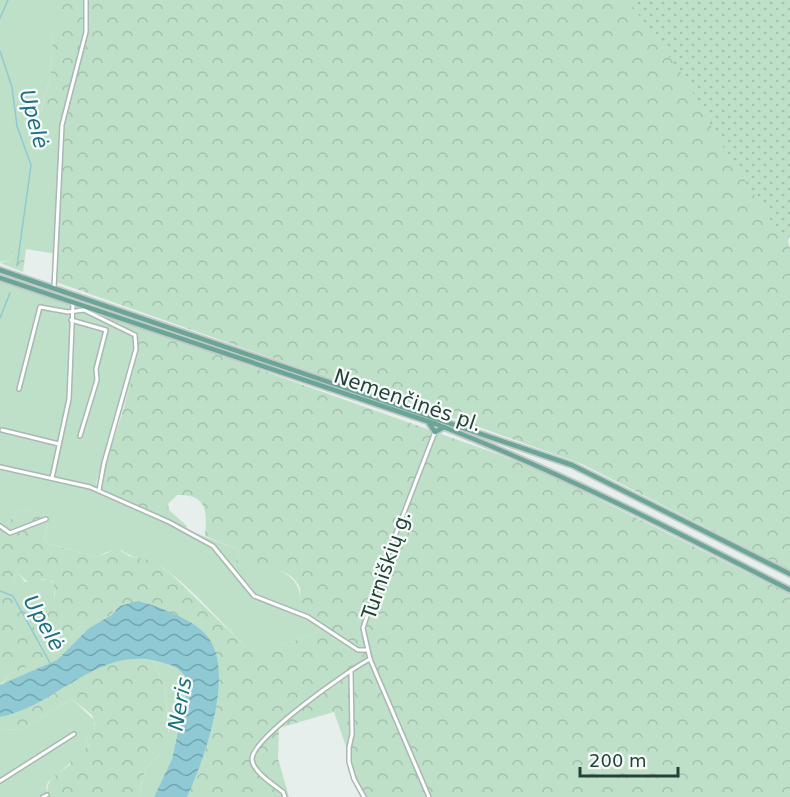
<svg xmlns="http://www.w3.org/2000/svg" width="790" height="797" font-family="'DejaVu Sans',sans-serif">
	<style>
		.green { fill: #bfe0c8 }
		.forest { fill: url(#forest-crowns); fill-rule: evenodd }
		.park { fill: url(#park-dots) }
		.water { fill: url(#water-waves) }
		.lines { fill: none; stroke-linecap: round; stroke-linejoin: round }
		.stream { stroke: #8ec9d4; stroke-width: 1.5 }
		.minor-casing { stroke: #a8b8b2; stroke-width: 6 }
		.primary-casing { stroke: #c2cac8; stroke-width: 8 }
		.minor { stroke: #fff; stroke-width: 3 }
		.primary { stroke: #6aa596; stroke-width: 4.5 }
		.labels { text-anchor: middle; dominant-baseline: central; stroke-width: 4.5; stroke-linejoin: round; paint-order: stroke }
		.street-label { font-size: 20px; fill: #24423a; stroke: #f7fbf9 }
		.water-label { font-size: 21px; font-style: italic; fill: #1c6f80; stroke: #f7fbf9 }
	</style>
	<defs>
		<pattern id="forest-crowns" width="20" height="18" patternUnits="userSpaceOnUse" patternTransform="scale(1.5)"><rect width="20" height="18" fill="#bfe0c8"/><path d="M2 6a3 3 0 1 1 6 0M12 15a3 3 0 1 1 6 0" fill="none" stroke="#a4c1ad"/></pattern>
		<pattern id="park-dots" width="8" height="8" patternUnits="userSpaceOnUse" patternTransform="scale(1.5)"><rect width="8" height="8" fill="#bfe0c8"/><path d="M2 2h.1M6 6h.1" fill="none" stroke="#a4c1ad" stroke-width="1.8" stroke-linecap="round"/></pattern>
		<pattern id="water-waves" width="16" height="10" patternUnits="userSpaceOnUse" patternTransform="scale(1.5)"><rect width="16" height="10" fill="#8ec9d4"/><path d="M0 5q4-4 8 0t8 0" fill="none" stroke="#74a5ad"/></pattern>
	</defs>
	<rect width="100%" height="100%" fill="#e6efeb"/>
	<g class="green">
		<path d="M0,0h62v27l-9,2 -2,45 -10,37 22,10 -6,133 -31,-5 -8,-8 -5,5 -2,14 -11,2z"/>
		<path d="M0,282l129,41c3,4 7,8 9,12 8,21 -34,123 -42,149l89,45 54,21 -4,17c10,4 18,0 29,0 18,1 37,13 36,32l18,23 1,10 -42,15h-31c-25,-25 -50,-54 -78,-76 -15,-11 -39,-13 -46,-21l-15,2 -11,5 -50,-14 -2,-3 5,-24 -27,-7 -22,20z"/>
		<path d="M18,573l7,9 24,-3 6,7 -1,16 -9,14 3,17 -4,8c-10,-4 -27,-50 -31,-63z"/>
		<path d="M82,625l7,3 -32,32 -55,25 6,-9 48,-24z"/>
		<path d="M153,660c15,4 34,7 35,26l-16,73 -18,38h-15l6,-28 17,-17 7,-21 -4,-43z"/>
		<path d="M72,699l22,21v8l-8,10 3,9 -41,35 -2,5 2,10h-48v-67l23,-1z"/>
	</g>
	<g class="forest">
		<path d="M62,0h728v235l-2,6 2,7v322l-208,-106 -207,-74 -24,-4 -295,-104 7,-161 -22,-9 10,-38 2,-46 9,-1z"/>
		<path d="M18,241l8,8 -3,23 -23,-9 11,-3 2,-14z"/>
		<path d="M129,323l374,133 53,22 234,116v203h-424l-8,-16 -24,-69 -55,16 -1,30 11,39h-102c22,-53 61,-148 -8,-179 -32,-15 -32,-14 -65,-7l-4,5 -21,12 -7,-3 -26,27 -48,24 -8,9v-156l22,-20 27,7 -5,24 2,3 50,14 22,-8 11,7 23,5 17,11 77,75h31l42,-15c0,-13 -11,-17 -17,-27 -4,-6 0,-13 -3,-19 -13,-24 -40,-15 -61,-16l-3,-3 4,-17 -34,-14c2,-24 3,-42 -28,-41l-9,9 1,6 18,16 -2,3 -87,-41c-3,-12 7,-24 11,-35 8,-21 31,-94 29,-114 0,-6 -5,-10 -9,-16zM18,573l11,10 14,-4 9,2c9,16 -3,26 -9,39l5,13 -4,8 -7,-7 -21,-48 -3,-8z"/>
		<path d="M134,658l19,2 12,28 4,50 -2,9 -22,22 -6,28h-91c-4,-18 10,-23 23,-33l-1,-5 19,-13 -3,-8 9,-14 -3,-9 -20,-16 -49,30 -23,1v-13c48,-12 84,-57 134,-59z"/>
	</g>
	<path class="park" d="M628,0h162v236l-6,4 -63,-96 -35,-64z"/>
	<path class="water" d="M138,601c22,6 59,19 72,39 24,38 -6,120 -23,157h-33l18,-38 16,-73c-1,-12 -10,-19 -21,-22 -66,-24 -107,41 -167,53v-32l57,-25 32,-32 21,-12 10,-10z"/>
	<g class="lines">
		<g class="stream">
			<path d="M0,18l8,-18"/>
			<path d="M0,51l12,36 5,39 14,39 -14,101"/>
			<path d="M0,318l10,-25"/>
			<path d="M0,591l13,5 37,67"/>
		</g>
		<g class="minor-casing">
			<g id="minor">
				<path d="M54,288l8,-163 24,-93v-32"/>
				<path d="M71,320l35,10 -10,39 1,11 -17,56"/>
				<path d="M19,389l21,-82 28,5 16,-2 51,25 1,14 -32,114 -5,27"/>
				<path d="M2,430l57,14"/>
				<path d="M0,467l90,20 79,35 44,24 41,50 54,21 50,33h9"/>
				<path d="M52,478l17,-79 4,-96"/>
				<path d="M0,526l10,7 36,-14"/>
				<path d="M351,672l1,62 -3,14v14l5,17 10,18"/>
				<path d="M0,781l74,-47"/>
				<path d="M43,797l4,-2"/>
				<path d="M285,797l-2,-5c-9,-7 -31,-21 -31,-33 0,-21 98,-90 118,-100"/>
				<path d="M429,797l-59,-138 -7,-31 22,-66 50,-130"/>
			</g>
		</g>
		<g class="primary-casing">
			<g id="primary">
				<path d="M0,270l572,195 218,109"/>
				<path d="M0,278l436,146c122,47 237,106 354,166"/>
				<path d="M429,423l6,9 9,-5"/>
			</g>
		</g>
		<use href="#minor" class="minor"/>
		<use href="#primary" class="primary"/>
	</g>
	<g class="labels">
		<g class="street-label">
			<text transform="translate(408 400) rotate(19)">Nemenčinės pl.</text>
			<text transform="translate(386 565) rotate(-71)">Turniškių g.</text>
		</g>
		<g class="water-label">
			<text transform="translate(34 119) rotate(75)">Upelė</text>
			<text transform="translate(44 623) rotate(60)">Upelė</text>
			<text transform="translate(180 704) rotate(-80)">Neris</text>
		</g>
	</g>
	<path d="M580 767v9h98v-9" fill="none" stroke="#24423a" stroke-width="3"/>
	<text x="589" y="767" font-size="18" fill="#24423a" stroke="#f7fbf9" stroke-width="4.5" paint-order="stroke">200 m</text>
</svg>
